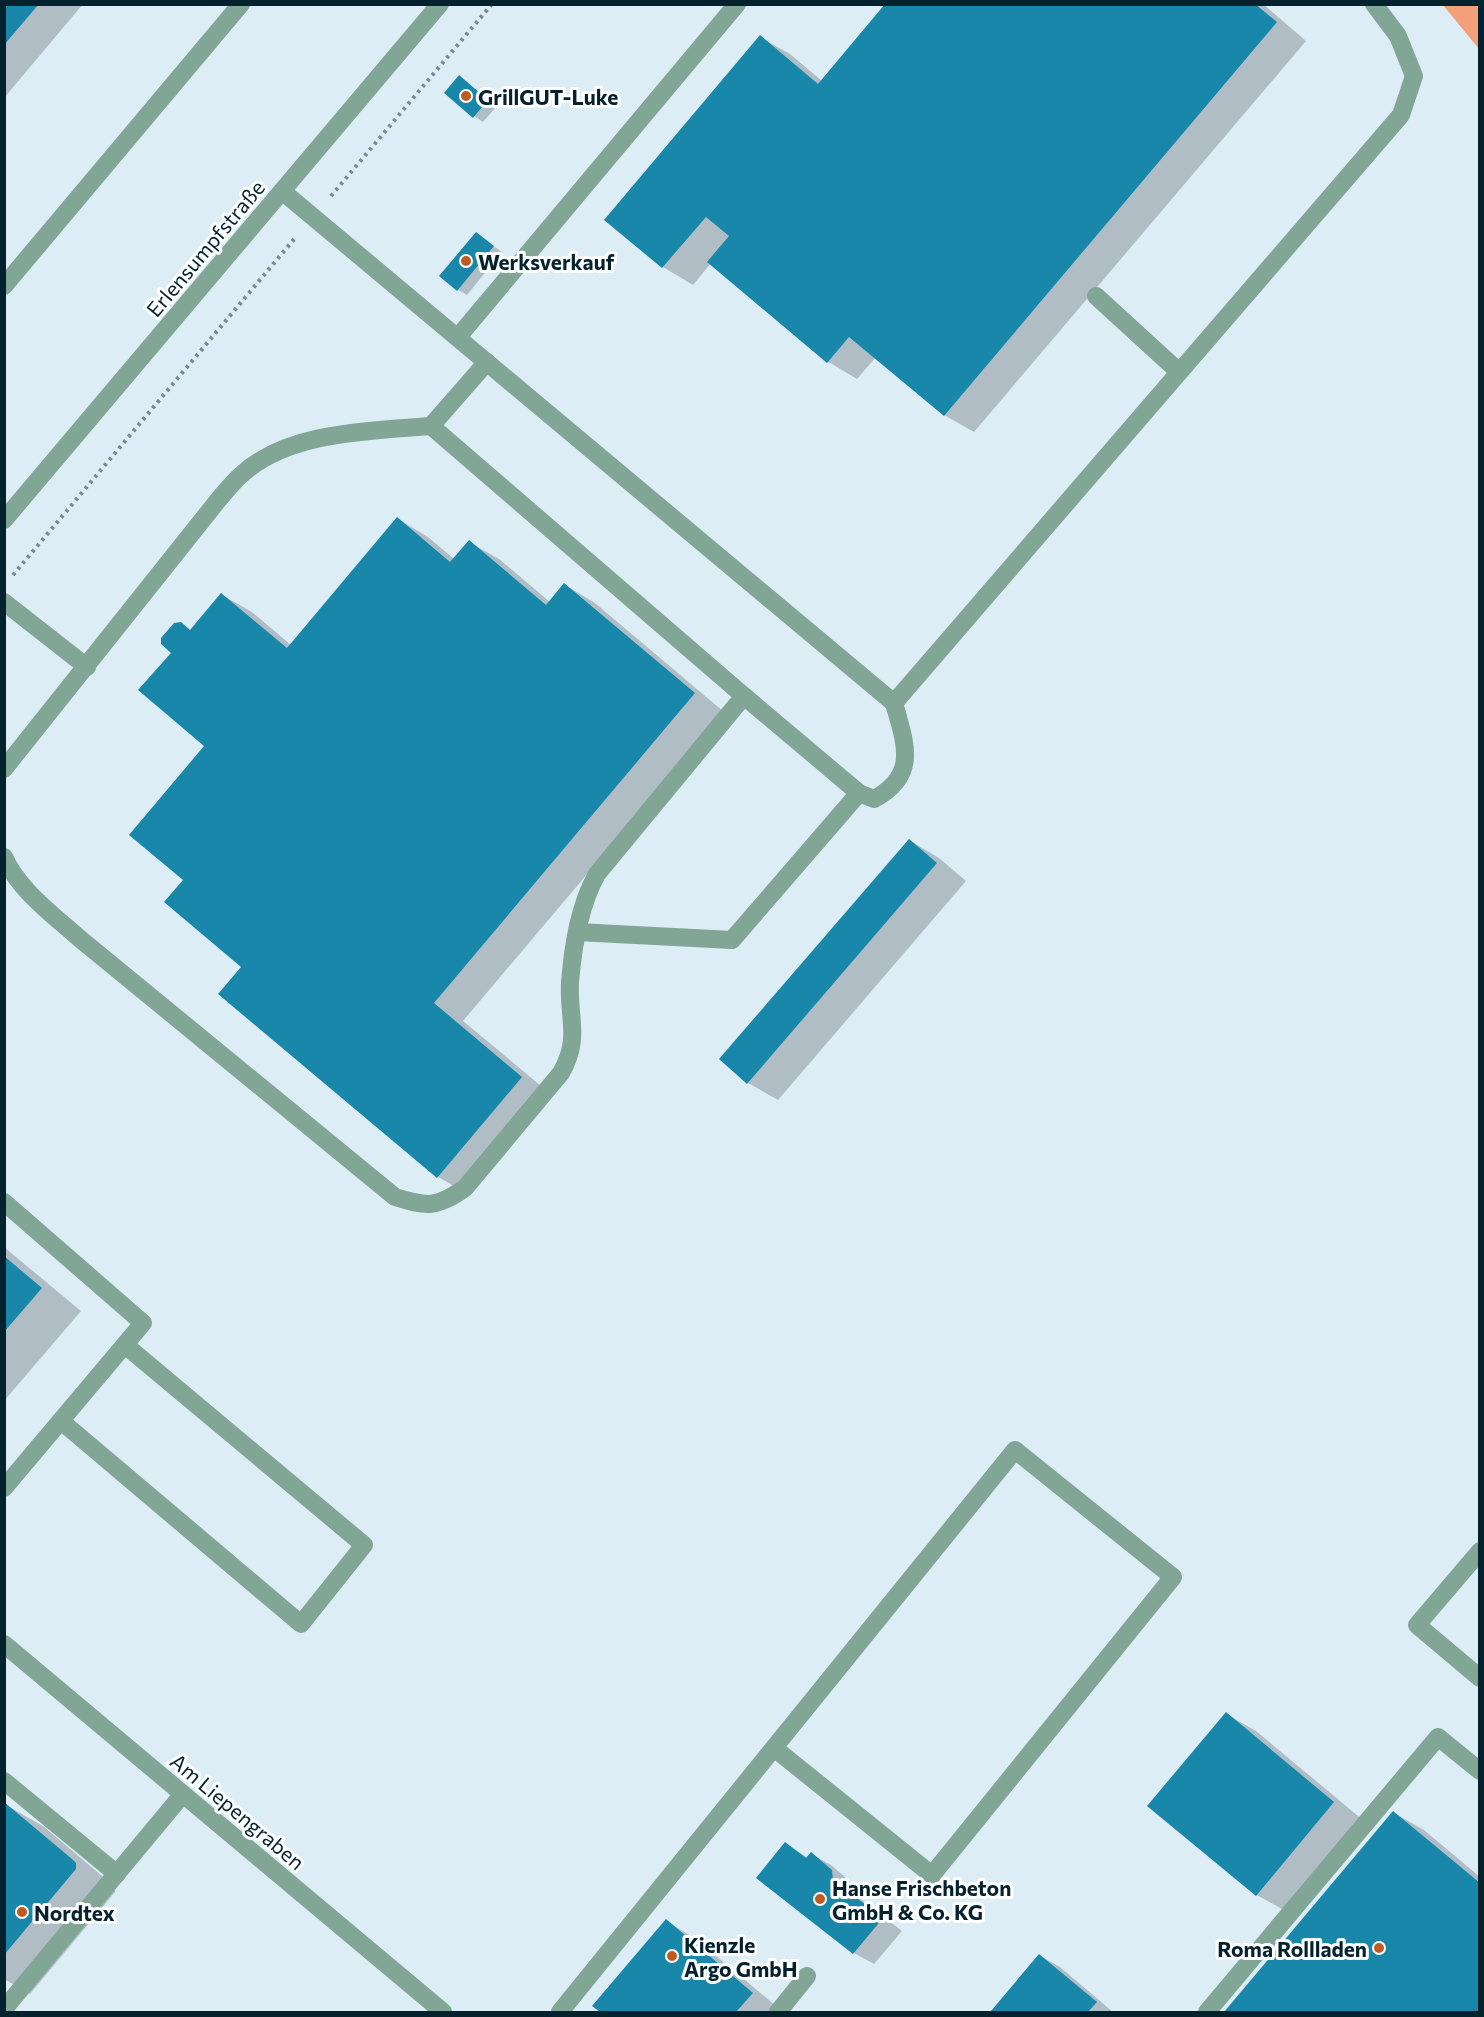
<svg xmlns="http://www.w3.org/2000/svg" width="1484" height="2017" font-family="Commissioner,sans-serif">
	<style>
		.green { fill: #f39f77 }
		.shadow { fill: #0003 }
		.building { fill: #1887aa }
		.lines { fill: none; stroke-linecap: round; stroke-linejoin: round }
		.path { stroke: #738b95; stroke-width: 4; stroke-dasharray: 3 4.5; stroke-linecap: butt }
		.lane { stroke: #81a696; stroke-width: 18 }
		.street { stroke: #81a696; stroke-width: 18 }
		.poi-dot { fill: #be5b24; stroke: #fff; stroke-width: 2 }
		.labels { text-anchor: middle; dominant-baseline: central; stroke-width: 6; stroke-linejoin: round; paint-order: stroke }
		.poi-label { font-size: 21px; font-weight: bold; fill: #03222e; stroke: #fff; text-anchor: start }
		.street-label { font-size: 21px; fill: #03222e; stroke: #fff }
	</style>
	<rect width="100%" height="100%" fill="#dcedf5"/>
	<path class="green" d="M1443,5h36v44z"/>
	<g class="shadow">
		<path d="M4,4h79l-79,94z"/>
		<path d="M887,4h376l43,37 -332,391 -30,-17 -68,-58 -19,22 -30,-18 -116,-98 -18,22 -30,-18 -57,-47 154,-183 30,17 32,27z"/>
		<path d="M459,77l38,29 -14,16 -9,-6z"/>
		<path d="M476,234l26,18 -35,43 -10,-6z"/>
		<path d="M398,519l30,18 26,22 15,-17 30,17 51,43 15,-17 30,18 129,109 -261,309 89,74 -85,99 -30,-18 -194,-209 -58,-87 21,-134 -33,-93 7,-29 12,7 30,-36 30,17 39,33z"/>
		<path d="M909,840l30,18 27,23 -188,219 -30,-17z"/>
		<path d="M4,1247l77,64 -77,90z"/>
		<path d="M1226,1714l30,17 108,90 -77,91 -30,-17z"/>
		<path d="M4,1804l39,22 72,61v5l-85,102 -26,-15z"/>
		<path d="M1394,1813l30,17 56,47v135h-254z"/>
		<path d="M786,1844l22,14 3,-4 20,11 21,18 1,10 49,38 -28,33 -20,-11 -96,-75z"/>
		<path d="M666,1921l30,18 86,72 -1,1h-179l-8,-6z"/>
		<path d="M1040,1956l20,11 53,45h-118l-2,-1z"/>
	</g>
	<g class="building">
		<path d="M4,4h35l-35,41z"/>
		<path d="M885,4h370l22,18 -333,394 -95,-79 -22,26 -120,-101 22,-26 -23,-19 -44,51 -58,-48 156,-185 58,49z"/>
		<path d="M459,75l29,25 -15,18 -29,-25z"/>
		<path d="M476,232l18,14 -37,45 -18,-15z"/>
		<path d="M397,517l53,45 19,-22 77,65 18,-22 131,110 -261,310 88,74 -85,101 -219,-184 23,-27 -77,-65 19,-22 -54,-45 75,-89 -66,-56 33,-37 -10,-9v-6l13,-15 7,-1 9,8 31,-37 66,55z"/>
		<path d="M909,839l28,24 -190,221 -28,-25z"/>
		<path d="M4,1256l38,32 -38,44z"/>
		<path d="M1226,1712l108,90 -78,94 -109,-90z"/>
		<path d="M4,1802l68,57 4,4v6l-72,86z"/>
		<path d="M1393,1811l87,72v129h-256z"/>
		<path d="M785,1842l21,16 5,-6 21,18 1,10 50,38 -30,36 -97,-76z"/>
		<path d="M666,1919l87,74 -17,19h-136l-8,-6z"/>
		<path d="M1039,1954l58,48 -9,10h-95l-2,-1z"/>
	</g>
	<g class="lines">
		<g class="path">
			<path d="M331,196l161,-192"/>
			<path d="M13,575l282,-337"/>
		</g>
		<g class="lane">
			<path d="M282,191l612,512 507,-588 13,-39 -16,-40 -24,-32"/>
			<path d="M4,286l237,-282"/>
			<path d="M1096,296l82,75"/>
			<path d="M458,337l279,-333"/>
			<path d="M431,426l56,-64"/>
			<path d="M4,602l83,65"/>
			<path d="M744,696l115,97 15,6c45,-24 31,-56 20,-96"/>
			<path d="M4,769l215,-270c7,-8 14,-17 22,-24 47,-44 130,-44 190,-49l313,270 -147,178c-18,32 -24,72 -27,108 -2,37 11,56 -9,91l-96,115c-29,20 -37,19 -70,9l-316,-259c-27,-24 -60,-48 -75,-81"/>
			<path d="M577,932l155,8 127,-147"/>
			<path d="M4,1202l139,121 -139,165"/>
			<path d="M61,1421l240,203 63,-79 -239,-200"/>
			<path d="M1480,1551l-63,74 63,53"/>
			<path d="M4,1781l113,93"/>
			<path d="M4,2009l179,-215"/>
			<path d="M560,2012l455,-562 158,127 -241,298 -158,-127"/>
			<path d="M778,2012l29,-36"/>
			<path d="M1207,2012l231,-275 42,34"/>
		</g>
		<g class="street">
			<path d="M4,520l436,-516"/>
			<path d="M4,1644l439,368"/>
		</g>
	</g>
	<g class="poi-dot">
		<circle cx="466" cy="96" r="6"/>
		<circle cx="466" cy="261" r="6"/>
		<circle cx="820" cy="1899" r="6"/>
		<circle cx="22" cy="1912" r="6"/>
		<circle cx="1379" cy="1948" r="6"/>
		<circle cx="672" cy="1956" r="6"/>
	</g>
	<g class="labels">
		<g class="poi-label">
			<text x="478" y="96">GrillGUT-Luke</text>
			<text x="478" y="261">Werksverkauf</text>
			<text x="832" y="1887">Hanse Frischbeton<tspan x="832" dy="24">GmbH &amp; Co. KG</tspan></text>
			<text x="34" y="1912">Nordtex</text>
			<text x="684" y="1944">Kienzle<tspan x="684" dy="24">Argo GmbH</tspan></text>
			<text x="1367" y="1948" text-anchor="end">Roma Rollladen</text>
		</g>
		<g class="street-label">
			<text transform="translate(205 248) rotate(-50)">Erlensumpfstraße</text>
			<text transform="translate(238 1811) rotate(40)">Am Liepengraben</text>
		</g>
	</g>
	<rect width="1484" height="2017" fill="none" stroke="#03222e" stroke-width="12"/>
</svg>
